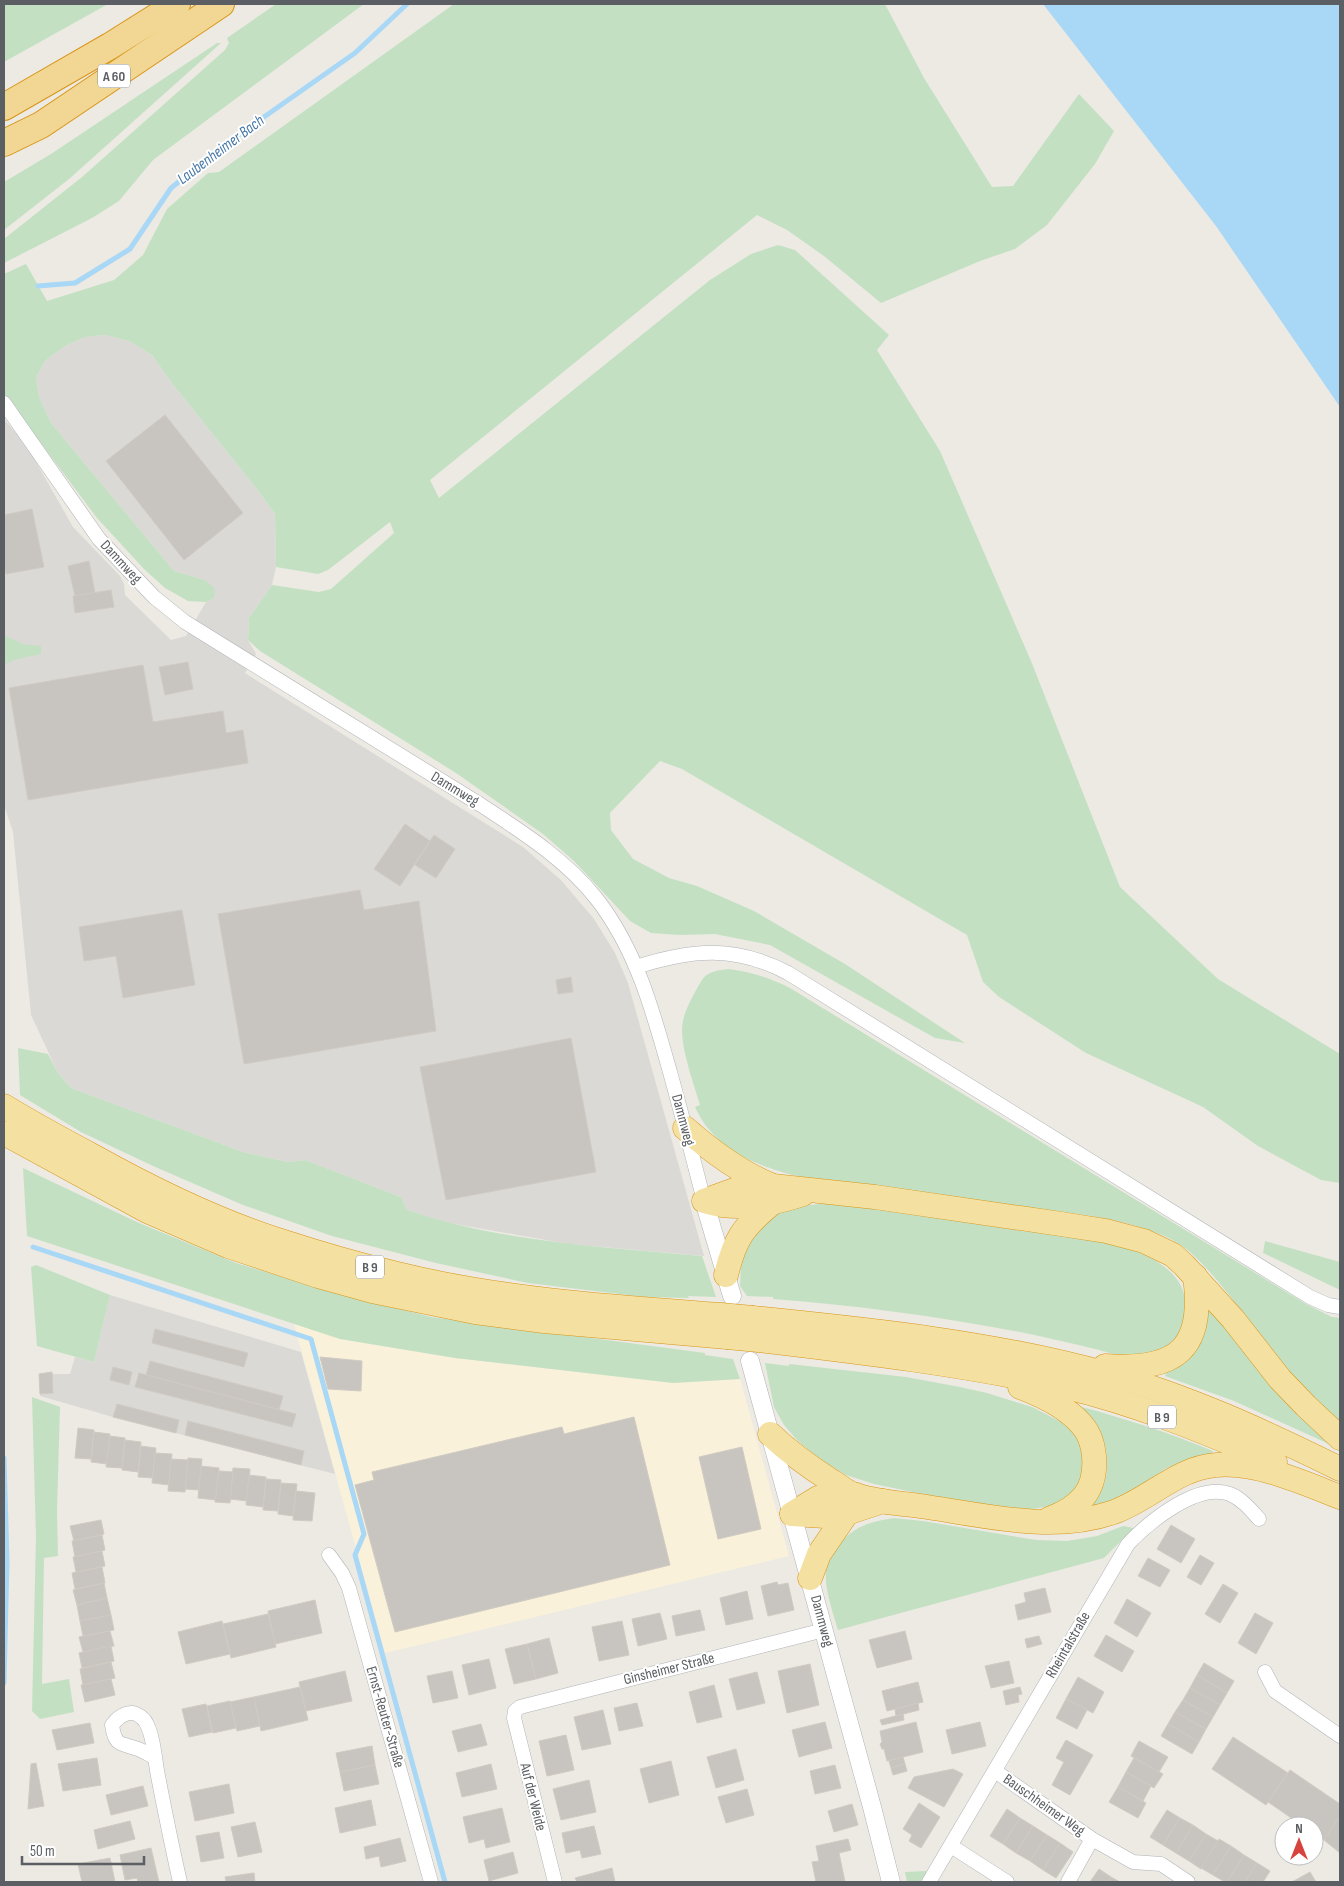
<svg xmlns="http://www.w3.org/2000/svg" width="1344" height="1886" font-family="'Sofia Sans Condensed',sans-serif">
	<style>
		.commercial { fill: #faf1da }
		.industrial { fill: #dbd9d5 }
		.green { fill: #c3e1c2 }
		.water { fill: #a9d7f6 }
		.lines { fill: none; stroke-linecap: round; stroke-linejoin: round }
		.stream { stroke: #a9d7f6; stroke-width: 5 }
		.building { fill: #c8c4c0; stroke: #d0cbc2 }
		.minor-casing { stroke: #b0b3b7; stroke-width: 15 }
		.tertiary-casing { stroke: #b0b3b7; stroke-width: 19 }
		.trunk-casing { stroke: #d89517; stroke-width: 25 }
		.motorway-casing { stroke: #d89517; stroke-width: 28 }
		.minor { stroke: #fff; stroke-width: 14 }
		.tertiary { stroke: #fff; stroke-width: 18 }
		.trunk { stroke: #f4e0a0; stroke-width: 24 }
		.motorway { stroke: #f2d794; stroke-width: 26 }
		.trunk-bridge-casing { stroke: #d89517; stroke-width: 25; stroke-linecap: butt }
		.trunk-bridge { stroke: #f4e0a0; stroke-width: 24 }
		.labels { text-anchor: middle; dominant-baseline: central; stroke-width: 4; stroke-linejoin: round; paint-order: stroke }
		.shield { fill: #fff; stroke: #8c8e91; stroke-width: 1 }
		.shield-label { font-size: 14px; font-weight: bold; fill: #5b5e62 }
		.street-label { font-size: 15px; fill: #5b5e62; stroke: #fff }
		.water-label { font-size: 16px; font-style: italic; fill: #4979a6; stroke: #fff }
	</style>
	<rect width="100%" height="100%" fill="#eceae3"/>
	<path class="commercial" d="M294,1324l46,15 115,19 218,25 67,-4 49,177 -404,97z"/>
	<g class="industrial">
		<path d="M105,335l24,6 23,14 19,27 85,106 19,26 1,53 -4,18 -23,33 -1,22 8,14 -11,19 278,174 38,33 33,39 21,34 13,30 76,273 -136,-12 -124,-22 -37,-12 -6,-13 -96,-37 -17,2 -45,-10 -172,-64 -13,-15 -27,-58 -18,-183 -9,-27v-386l24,29 45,79 47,49 4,8 1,11 46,45 15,-4 20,-34 7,-3 -8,-19 -31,-9 -123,-148 -12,-26 -3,-20 9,-16 20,-15 20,-9z"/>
		<path d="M110,1295l191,57 34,122 -222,-57 -73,-21 -1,-22h31l5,-17 19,5z"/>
	</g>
	<g class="green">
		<path d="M4,4h104l-104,58z"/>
		<path d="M276,4h88l-211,156 -34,41 -27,17 -88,45v-24l78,-62 143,-127 4,-7 -2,-5z"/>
		<path d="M454,4h431l39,74 68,109 21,-1 66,-92 35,37 -19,33 -48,61 -32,24 -35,12 -99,42 -57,-47 -37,-26 -30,-15 -327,265 9,18 271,-218 41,-26 27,-9 17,5 94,85 -12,15 63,101 91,210 89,226 98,92 122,75v129l-19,-3 -63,-34 -55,-39 -117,-54 -87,-56 -16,-15 -16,-47 -285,-166 -22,-8 -50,52 1,17 22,29 36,19 28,8 57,25 91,53 120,79 -30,-5 -165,-93 -55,-11 -35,1 -29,-2 -21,-12 -56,-60 -31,-27 -87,-61 -196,-122 -12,-11 1,-22 23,-33 47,7 12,-3 63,-56 -4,-11 -62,48 -10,4 -42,-7 -1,-53 -19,-26 -85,-106 -19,-27 -23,-14 -24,-6 -20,2 -20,9 -20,15 -9,16 3,20 12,26 123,148 31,9 9,8 1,6 -2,5 -7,3 -18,-1 -23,-13 -21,-19 -47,-51 -93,-124v-120l22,-10 21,37 67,-21 29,-25 24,-46 41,-36 11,-1z"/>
		<path d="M217,43h4l-152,136 -65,51v-48l47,-28z"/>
		<path d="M4,635l19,9 18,2v8l-27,6 -10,5z"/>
		<path d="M729,969c23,3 41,9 61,19l516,316 26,13 8,1v103c-22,-18 -44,-38 -62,-61 -28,-36 -54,-77 -88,-108 -40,-36 -142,-41 -196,-48 -60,-8 -120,-16 -180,-24 -47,-10 -98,-26 -119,-73l5,-2c-6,-21 -18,-53 -18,-75 0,-13 6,-25 12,-36 11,-21 12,-22 35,-25z"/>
		<path d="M18,1048l30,6 10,19 13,15 172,64 45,10 17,-2 96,37 6,13c94,32 197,37 295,46l14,41 -28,-1 1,2 -44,-1 -117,-14 -92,-20 -104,-27 -89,-31 -90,-39 -72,-34 -61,-37z"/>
		<path d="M23,1168l116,55 97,40 89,27 106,27 274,36v2l28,4 7,20 -67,4 -218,-25 -115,-19 -313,-103z"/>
		<path d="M827,1203l40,3 161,26 4,-2c50,7 174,17 151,95 -7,25 -31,29 -54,31 -11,1 -24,-5 -34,-7 -27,-6 -54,-13 -81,-18 -80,-15 -160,-26 -241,-32v-2l-26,-1 -7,-10 1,-25 6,-18 23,-26 24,-10z"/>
		<path d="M1265,1241l75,21v28l-77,-37z"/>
		<path d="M36,1265l74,30 -16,67 -57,-16 -6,-79z"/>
		<path d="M1208,1305l121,139 -95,-43 -69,-25 3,-8z"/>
		<path d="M765,1363l24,3v-2l117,13 54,10 27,6 45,14 33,17 10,11 7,10 2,27 -6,14 -11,13 -16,7 -24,4 -51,-5 -102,-21 -28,-9 -28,-17 -21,-18 -13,-15 -10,-18z"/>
		<path d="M32,1397l28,10 -3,104 1,45 -14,2 -2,126 27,-5 5,33 -34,7 -8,-8 4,-175z"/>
		<path d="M1082,1407c44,12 88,26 131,44l-1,3 -27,6 -20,9 -53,35 -26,6c4,-4 10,-9 13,-14 12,-20 10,-49 -1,-68 -4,-7 -11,-12 -17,-17z"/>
		<path d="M894,1518l29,3 113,19 31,1 30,-5 26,-10 11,2 -30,30 -266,72c-5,-17 -14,-42 -12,-60 1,-8 5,-15 9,-21 17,-22 33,-27 59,-31z"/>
		<path d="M926,1871l1,4 -7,7h-13l-2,-10z"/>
	</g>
	<path class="water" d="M1043,4h297v403l-124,-181z"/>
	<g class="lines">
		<g class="stream">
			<path d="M38,286l37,-3 55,-34 41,-61 66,-52 118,-83 52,-49"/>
			<path d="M33,1247l278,92 53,195 -9,21 90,327"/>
			<path d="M4,1458l3,103 -3,122"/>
		</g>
	</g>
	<g class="building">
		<path d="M165,415l78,98 -59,47 -78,-99z"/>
		<path d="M32,509l12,58 -38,7 -2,-9v-50z"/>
		<path d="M89,561l6,32 -20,3 -7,-30z"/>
		<path d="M111,590l3,17 -39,6 -2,-17z"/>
		<path d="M188,662l5,27 -28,6 -6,-28z"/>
		<path d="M143,665l10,57 70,-11 3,22 17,-3 5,33 -220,37 -19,-112z"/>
		<path d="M405,824l25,17 -30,45 -26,-17z"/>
		<path d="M434,835l21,14 -19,29 -21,-13z"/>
		<path d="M360,890l4,20 55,-9 17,130 -192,33 -26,-150z"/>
		<path d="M182,910l13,75 -72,13 -7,-42 -32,5 -5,-34z"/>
		<path d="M571,977l2,15 -15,2 -2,-14z"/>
		<path d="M571,1038l25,134 -150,28 -26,-133z"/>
		<path d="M155,1329l93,24 -4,14 -92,-24z"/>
		<path d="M320,1357l42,4 -1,30 -33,-2z"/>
		<path d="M150,1361l133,35 -4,14 -133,-35z"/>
		<path d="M113,1367l19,5 -3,13 -19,-5z"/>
		<path d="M52,1372l1,21 -13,1 -1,-20z"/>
		<path d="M139,1373l157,41 -4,13 -157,-40z"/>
		<path d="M117,1404l62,16 -3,13 -63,-16z"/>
		<path d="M634,1417l36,148 -275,67 -40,-147 19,-5 -2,-8 190,-45 2,7z"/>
		<path d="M188,1421l116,30 -3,14 -116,-30z"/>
		<path d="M78,1428l16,2 -3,29 -16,-1z"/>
		<path d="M94,1432l16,2 -3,30 -16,-2z"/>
		<path d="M110,1436l15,2 -3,30 -16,-1z"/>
		<path d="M125,1440l16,2 -3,30 -16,-2z"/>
		<path d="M141,1446l15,2 -3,30 -15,-1z"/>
		<path d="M742,1447l19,82 -43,10 -19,-82z"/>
		<path d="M155,1453l17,1 -3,31 -17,-2z"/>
		<path d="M188,1458l14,1 -3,31 -14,-1z"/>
		<path d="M171,1459l17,1 -3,32 -17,-1z"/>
		<path d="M201,1466l18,2 -3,32 -18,-2z"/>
		<path d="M233,1468l17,1 -3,32 -17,-2z"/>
		<path d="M219,1471l14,1 -3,31 -15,-1z"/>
		<path d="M249,1475l17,2 -3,30 -17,-2z"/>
		<path d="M266,1479l15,1 -3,31 -15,-1z"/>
		<path d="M281,1483l16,1 -4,32 -15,-2z"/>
		<path d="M296,1491l19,2 -3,28 -19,-1z"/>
		<path d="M101,1520l3,14 -30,7 -4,-15z"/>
		<path d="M1171,1525l24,14 -14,24 -24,-14z"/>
		<path d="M102,1535l3,15 -30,7 -3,-16z"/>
		<path d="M102,1551l3,15 -29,6 -3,-15z"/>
		<path d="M1200,1555l14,8 -13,22 -14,-8z"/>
		<path d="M1148,1558l22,12 -10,17 -22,-11z"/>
		<path d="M102,1567l3,16 -30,6 -3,-16z"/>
		<path d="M777,1582l1,3 10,-2 6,27 -26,6 -7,-30z"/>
		<path d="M104,1583l3,15 -30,7 -4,-15z"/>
		<path d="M1223,1584l15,9 -18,30 -15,-9z"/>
		<path d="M1045,1588l6,24 -33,8 -3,-15 11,-3 -2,-9z"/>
		<path d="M747,1591l6,28 -27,6 -6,-27z"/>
		<path d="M107,1598l4,17 -31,6 -3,-16z"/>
		<path d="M1127,1599l24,14 -14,24 -23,-14z"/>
		<path d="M315,1600l7,33 -47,11 -7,-33z"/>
		<path d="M700,1610l5,20 -29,6 -4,-20z"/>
		<path d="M660,1613l7,26 -29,7 -6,-27z"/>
		<path d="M1255,1613l18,10 -17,31 -18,-11z"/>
		<path d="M268,1614l8,33 -45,11 -8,-34z"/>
		<path d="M111,1615l3,15 -31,6 -3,-15z"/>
		<path d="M222,1621l8,33 -44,10 -8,-32z"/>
		<path d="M622,1621l7,34 -30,6 -7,-34z"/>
		<path d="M110,1631l4,15 -31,6 -4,-15z"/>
		<path d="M905,1631l7,28 -35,9 -8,-28z"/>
		<path d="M1106,1635l28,16 -12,21 -28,-16z"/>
		<path d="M1039,1636l3,8 -15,4 -2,-9z"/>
		<path d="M549,1638l9,35 -22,6 -9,-35z"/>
		<path d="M527,1644l9,35 -22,5 -9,-35z"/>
		<path d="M111,1646l3,15 -32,7 -3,-15z"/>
		<path d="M489,1659l7,29 -27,7 -7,-30z"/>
		<path d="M1009,1661l5,22 -23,5 -6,-22z"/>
		<path d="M111,1662l4,16 -32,7 -3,-16z"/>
		<path d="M1204,1663l30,18 -7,12 -30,-18z"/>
		<path d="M810,1664l9,41 -32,8 -9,-42z"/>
		<path d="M345,1671l7,30 -46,10 -7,-29z"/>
		<path d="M452,1671l6,27 -25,5 -6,-27z"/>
		<path d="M757,1672l8,31 -28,7 -8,-31z"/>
		<path d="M1197,1675l30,18 -7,12 -30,-17z"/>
		<path d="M1078,1677l26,15 -11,21 -27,-14z"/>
		<path d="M111,1679l4,16 -30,7 -4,-17z"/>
		<path d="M918,1682l5,20 -36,9 -5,-20z"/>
		<path d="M714,1685l8,32 -25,6 -8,-31z"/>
		<path d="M300,1687l8,33 -47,11 -7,-34z"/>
		<path d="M1020,1687l2,7 -4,1 1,7 -13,3 -3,-14z"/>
		<path d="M1190,1688l30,17 -7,12 -30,-17z"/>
		<path d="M254,1697l6,29 -23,5 -7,-29z"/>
		<path d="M1066,1699l21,11 -10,19 -21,-11z"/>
		<path d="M1183,1700l30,17 -7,12 -31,-17z"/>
		<path d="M230,1701l6,27 -23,5 -6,-27z"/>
		<path d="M637,1703l6,23 -24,5 -5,-23z"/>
		<path d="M918,1703l1,7 -23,6 -1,-7z"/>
		<path d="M206,1704l6,28 -23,5 -7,-28z"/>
		<path d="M603,1710l8,34 -29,6 -8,-33z"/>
		<path d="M1175,1712l31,17 -7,13 -31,-18z"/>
		<path d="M903,1714l1,6 -22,5 -2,-5z"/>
		<path d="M825,1722l7,26 -33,9 -7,-27z"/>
		<path d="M916,1722l7,30 -36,9 -3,-12h-2l-2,-5 2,-2 -2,-11z"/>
		<path d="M980,1722l6,24 -34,8 -6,-24z"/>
		<path d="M90,1723l4,20 -37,7 -5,-20z"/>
		<path d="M481,1724l6,21 -29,7 -6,-21z"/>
		<path d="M1168,1724l31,18 -7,12 -31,-18z"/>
		<path d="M566,1735l8,35 -27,6 -8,-35z"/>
		<path d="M1233,1737l55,36 -22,32 -54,-36z"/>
		<path d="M1066,1740l27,15 -23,40 -18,-10 12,-23 -8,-4z"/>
		<path d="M1139,1741l29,16 -9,15 -28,-16z"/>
		<path d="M372,1746l3,19 -35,7 -4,-19z"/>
		<path d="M736,1749l8,31 -28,8 -9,-31z"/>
		<path d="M903,1757l2,7 -14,4 -2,-7z"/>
		<path d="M97,1758l4,27 -38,6 -5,-27z"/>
		<path d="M1134,1758l29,16 -9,14 -28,-16z"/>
		<path d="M671,1761l8,34 -30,8 -9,-34z"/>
		<path d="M36,1763l8,43 -16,3 3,-45z"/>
		<path d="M491,1764l6,25 -35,8 -6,-24z"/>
		<path d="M905,1764l2,7 -14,4 -2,-7z"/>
		<path d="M375,1765l4,19 -35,7 -4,-19z"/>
		<path d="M835,1765l6,23 -26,6 -5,-23z"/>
		<path d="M953,1769l10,5 -19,33 -36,-19 6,-11z"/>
		<path d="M1290,1770l50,34v12l-16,24 -10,-7v-7h-11l-35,-24z"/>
		<path d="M1126,1772l25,14 -8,15 -25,-14z"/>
		<path d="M589,1780l7,32 -35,8 -8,-31z"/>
		<path d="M229,1784l5,29 -39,8 -6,-29z"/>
		<path d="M143,1786l5,20 -37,9 -5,-20z"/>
		<path d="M1118,1787l28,16 -8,15 -29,-16z"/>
		<path d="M747,1789l7,26 -28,8 -8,-26z"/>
		<path d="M371,1800l5,25 -36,8 -5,-25z"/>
		<path d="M919,1803l21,14 -19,31 -12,-7 3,-6 -9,-6z"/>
		<path d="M852,1804l6,21 -24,7 -6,-21z"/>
		<path d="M502,1808l8,34 -24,6 -2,-9 -15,4 -6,-26z"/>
		<path d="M1007,1809l13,9 -17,26 -13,-8z"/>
		<path d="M1167,1810l13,8 -17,27 -13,-8z"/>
		<path d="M1340,1816v37l-16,-13z"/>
		<path d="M1020,1818l13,8 -17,27 -13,-9z"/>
		<path d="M1180,1818l13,7 -17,28 -13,-8z"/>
		<path d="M130,1821l5,18 -37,10 -4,-19z"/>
		<path d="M255,1822l7,30 -24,5 -7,-30z"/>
		<path d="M1193,1825l13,9 -17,27 -13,-8z"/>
		<path d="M594,1826l7,28 -19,4 -2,-8 -14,3 -4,-20z"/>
		<path d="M1033,1826l14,9 -17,26 -14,-8z"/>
		<path d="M219,1832l5,26 -23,4 -5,-26z"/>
		<path d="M1206,1834l12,7 -17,28 -12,-8z"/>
		<path d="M1047,1835l13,8 -17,27 -13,-9z"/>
		<path d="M400,1838l6,23 -25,6 -2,-11 -13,3 -2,-12z"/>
		<path d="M848,1839l3,11 -12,3 6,29h-29l-4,-20 7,-1 -3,-15z"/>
		<path d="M1219,1839l12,7 -18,29 -12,-7z"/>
		<path d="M1060,1843l13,9 -17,26 -13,-8z"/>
		<path d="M1231,1846l13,9 -17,27h-2l-12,-7z"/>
		<path d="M151,1848l8,34h-21l-1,-4 -12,2 -5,-25z"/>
		<path d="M513,1852l5,21 -29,8 -5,-21z"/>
		<path d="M1244,1855l13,8 -12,19h-18z"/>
		<path d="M110,1858l5,24h-33l-4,-18z"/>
		<path d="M1257,1863l13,8 -7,11h-18z"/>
		<path d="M612,1868l3,14h-38l-2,-4z"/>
		<path d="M1099,1869l12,8 -4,5h-17z"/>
		<path d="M1310,1872l6,10h-24z"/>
		<path d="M254,1873l1,9h-29l-1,-5z"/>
		<path d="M1111,1877l9,5h-13z"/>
	</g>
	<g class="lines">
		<g class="minor-casing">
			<g id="minor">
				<path d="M4,403l95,136 55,58 31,25 296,183c41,27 84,54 115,93 40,51 57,113 74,174 12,43 23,86 34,129"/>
				<path d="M636,967c56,-18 99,-22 152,6l522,324 18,8 12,2"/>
				<path d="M329,1555l13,18 7,15 82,294"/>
				<path d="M1265,1672l10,19 65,45"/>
				<path d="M154,1757c-6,-3 -12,-7 -19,-9 -16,-5 -20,-3 -23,-23 7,-9 18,-17 29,-8 3,2 6,7 7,10 6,12 7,35 10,49 7,36 14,71 22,106"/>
				<path d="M995,1771l97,68 41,23 28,2 27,18"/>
				<path d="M951,1846l56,36"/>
				<path d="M555,1882l-41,-164 1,-7 5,-4 304,-77"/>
				<path d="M929,1882l199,-338c21,-22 69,-62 102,-50 12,5 21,16 29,25"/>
				<path d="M1068,1882l24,-43"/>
			</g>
		</g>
		<g class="tertiary-casing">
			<g id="tertiary">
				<path d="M704,1201l28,95"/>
				<path d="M750,1361l122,446 19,75"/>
			</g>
		</g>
		<g class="trunk-casing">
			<g id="trunk">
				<path d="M4,1106c29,18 59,34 89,50 61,34 124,65 191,86 37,12 75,23 113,32 106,26 216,33 324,41"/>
				<path d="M685,1128c26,23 54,44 86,57"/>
				<path d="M4,1133l143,78 81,35 90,30 54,15 103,21 69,9 183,16"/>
				<path d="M704,1201l33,-12 36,-3 102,11 186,27 45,7 38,10 29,14 11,10 49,54 47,60 26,27 34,32"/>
				<path d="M708,1202c31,9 65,2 95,-8"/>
				<path d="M726,1275c9,-37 17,-48 46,-72"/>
				<path d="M753,1318c118,12 238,24 354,56 81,22 158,58 233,95"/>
				<path d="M759,1340c101,12 203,24 303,46 73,17 144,46 213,76"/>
				<path d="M1105,1366c71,5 100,-16 90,-90"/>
				<path d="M1020,1387c21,8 47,20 62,38 8,9 11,19 12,31 3,35 -15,52 -45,63"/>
				<path d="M770,1434c20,19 41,34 63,48 7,4 13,10 20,12 23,9 50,9 74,13 62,9 126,26 187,5 36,-13 63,-44 102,-47 40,-4 88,18 124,32"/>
				<path d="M792,1514l33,2 22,-3 36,-12"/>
				<path d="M792,1514l26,-16 34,-4"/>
				<path d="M810,1578l9,-24 28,-41"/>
			</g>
		</g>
		<g class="motorway-casing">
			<g id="motorway">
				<path d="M4,107l106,-61 67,-42"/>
				<path d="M4,143l37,-18 180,-121"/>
			</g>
		</g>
		<use href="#minor" class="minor"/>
		<use href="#tertiary" class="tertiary"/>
		<use href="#trunk" class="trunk"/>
		<use href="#motorway" class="motorway"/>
		<g class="trunk-bridge-casing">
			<g id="trunk-bridge">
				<path d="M721,1315l32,3"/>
				<path d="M727,1337l32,3"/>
			</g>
		</g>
		<use href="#trunk-bridge" class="trunk-bridge"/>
	</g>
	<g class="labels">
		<g class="shield">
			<rect x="98" y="64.5" width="32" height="23" rx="4"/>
			<rect x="356" y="1255.5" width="28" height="23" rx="4"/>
			<rect x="1148" y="1405.5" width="28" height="23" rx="4"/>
		</g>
		<g class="shield-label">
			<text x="114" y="76">A 60</text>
			<text x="370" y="1267">B 9</text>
			<text x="1162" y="1417">B 9</text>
		</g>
		<g class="street-label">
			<text transform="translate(121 562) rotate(47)">Dammweg</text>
			<text transform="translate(455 789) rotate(31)">Dammweg</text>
			<text transform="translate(683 1120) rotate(75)">Dammweg</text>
			<text transform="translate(822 1621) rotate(75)">Dammweg</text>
			<text transform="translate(1068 1645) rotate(-60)">Rheintalstraße</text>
			<text transform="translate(669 1669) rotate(-14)">Ginsheimer Straße</text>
			<text transform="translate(385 1717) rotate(74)">Ernst-Reuter-Straße</text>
			<text transform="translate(533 1797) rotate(76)">Auf der Weide</text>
			<text transform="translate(1044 1805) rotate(35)">Bauschheimer Weg</text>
		</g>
		<g class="water-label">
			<text transform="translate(221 150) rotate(-37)">Laubenheimer Bach</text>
		</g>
	</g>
	<rect width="1344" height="1886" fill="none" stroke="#5b5e62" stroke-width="10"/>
	<g transform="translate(1299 1841)"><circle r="24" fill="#ffffff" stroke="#bdbfc0"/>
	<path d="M0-4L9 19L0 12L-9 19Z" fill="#d7443e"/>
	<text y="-8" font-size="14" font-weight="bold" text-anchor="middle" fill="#5b5e62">N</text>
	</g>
	<path d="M22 1856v8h122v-8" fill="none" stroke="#5b5e62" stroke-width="2.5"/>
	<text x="30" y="1856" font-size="15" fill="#5b5e62" stroke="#ffffff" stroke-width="4" paint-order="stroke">50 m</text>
</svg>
